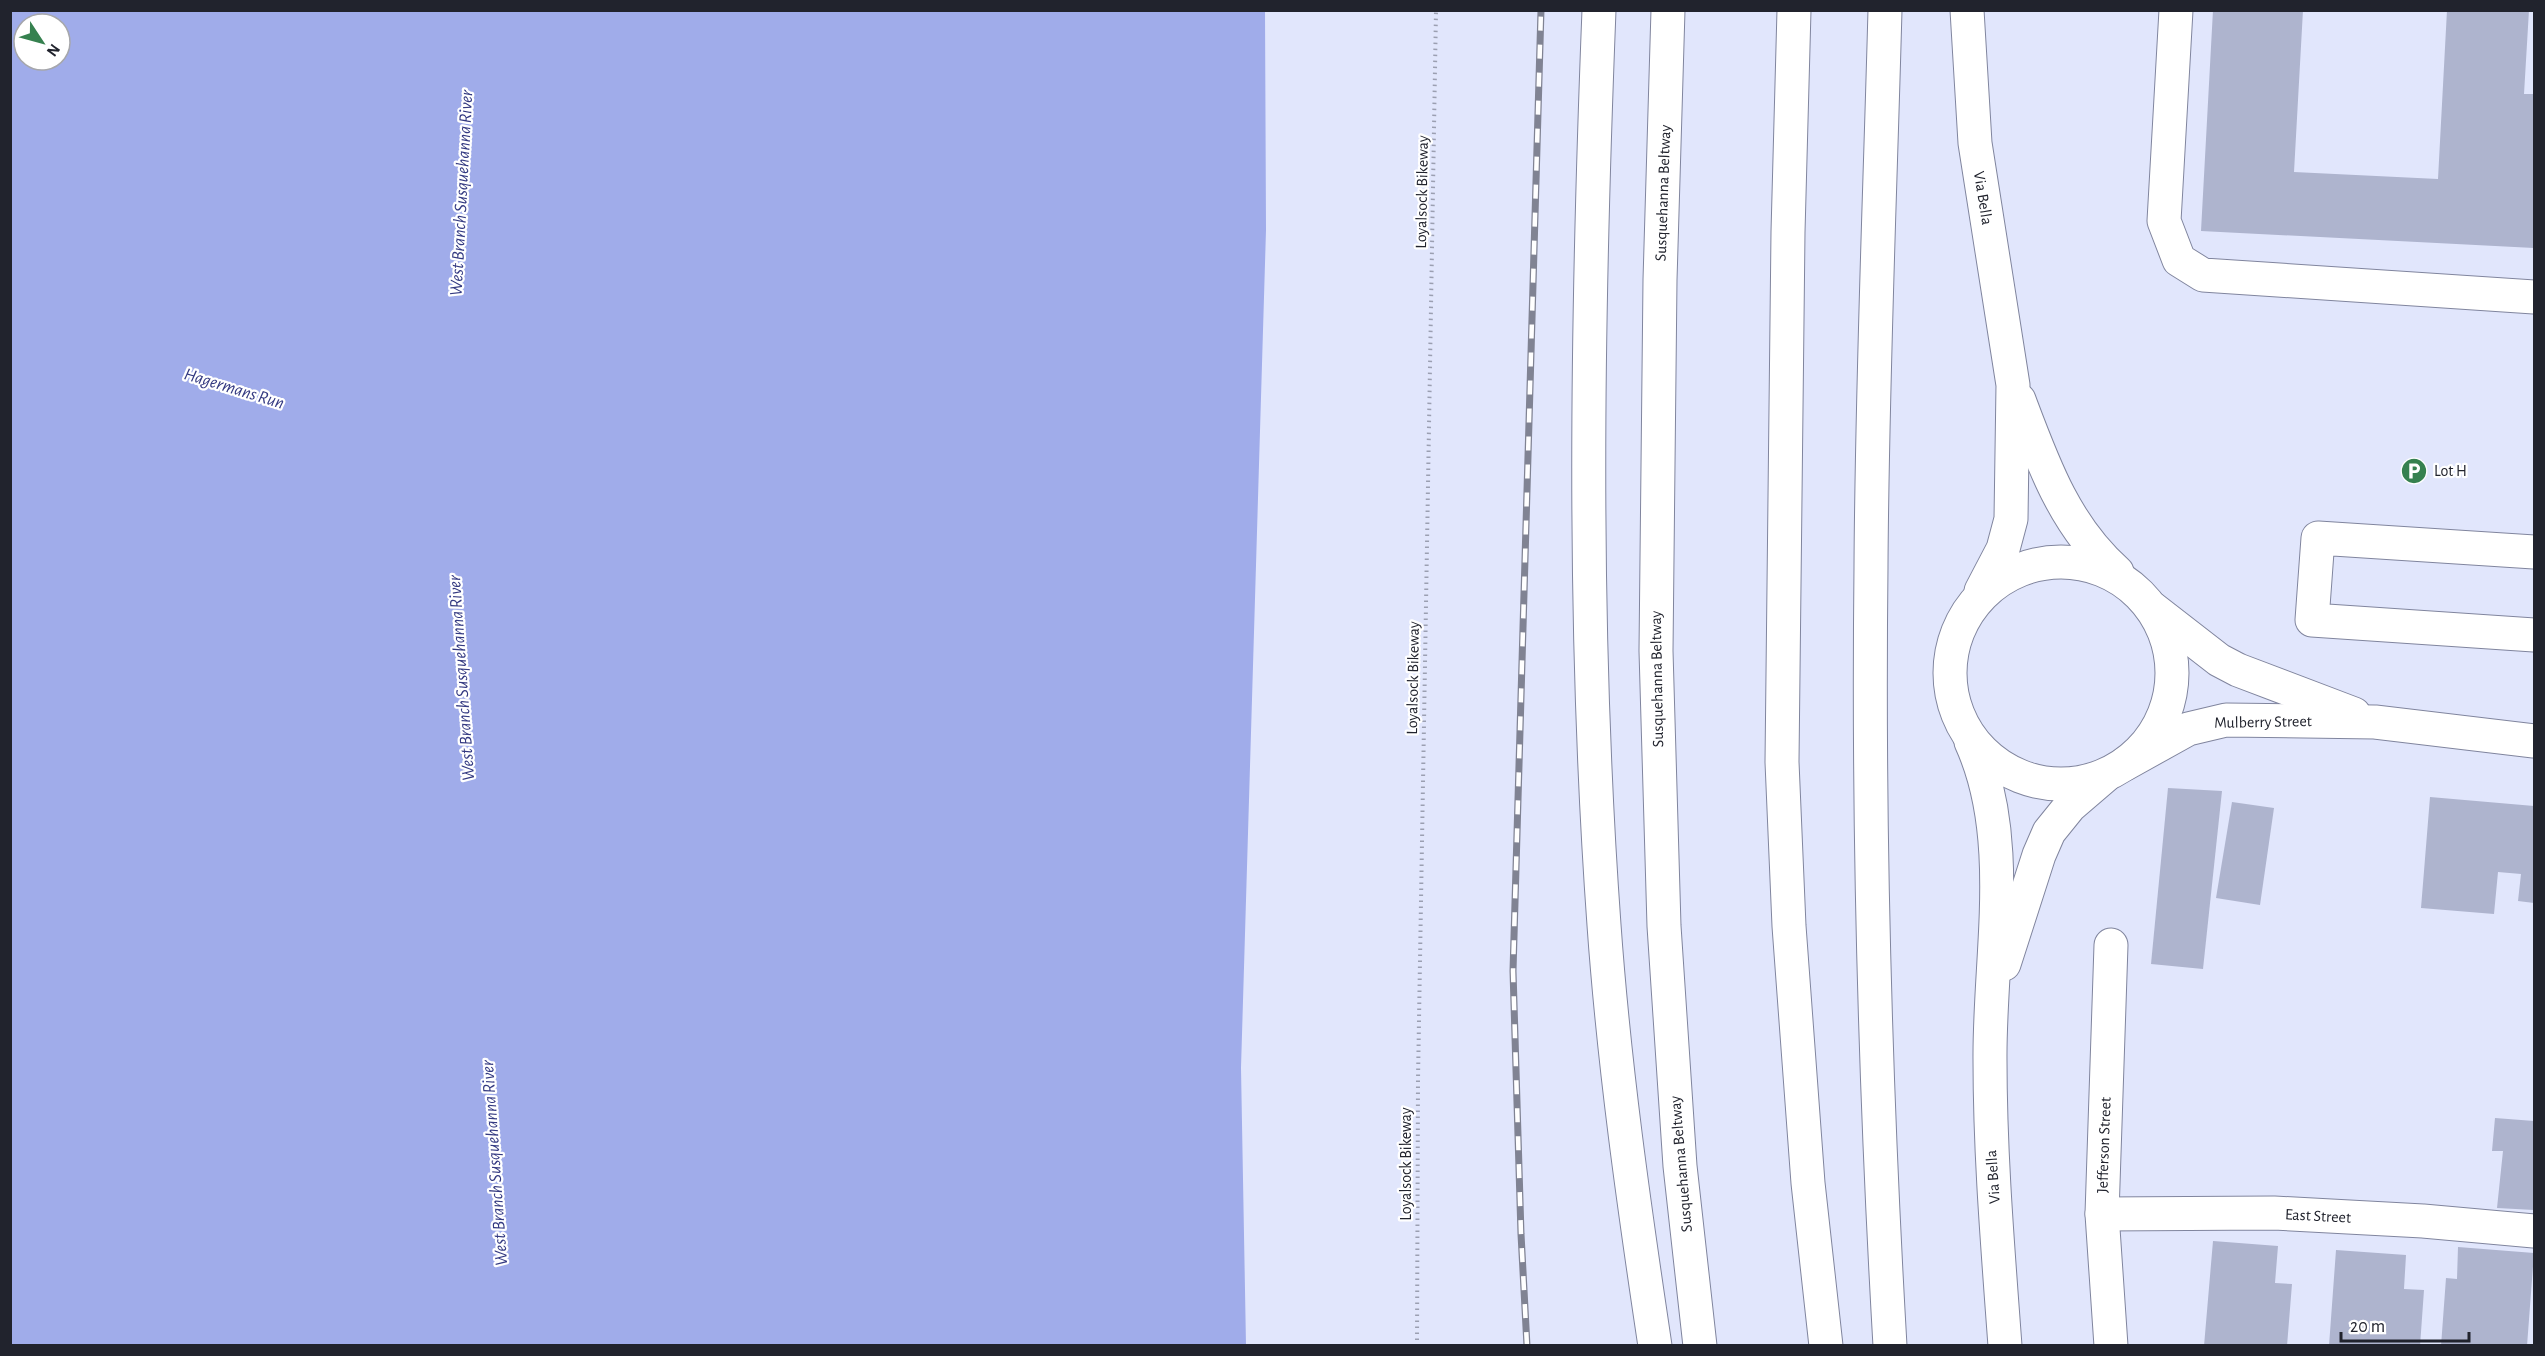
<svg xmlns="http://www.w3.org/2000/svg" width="2545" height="1356" font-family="'Alegreya Sans',sans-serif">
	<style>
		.water { fill: #a0acea; fill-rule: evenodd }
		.building { fill: #aeb4ce }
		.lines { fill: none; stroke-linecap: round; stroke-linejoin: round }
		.minor-casing { stroke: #80859e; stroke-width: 35 }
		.major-casing { stroke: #80859e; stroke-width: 35 }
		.highway-casing { stroke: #80859e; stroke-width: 35 }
		.path { stroke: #9b9fb1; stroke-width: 4; stroke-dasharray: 1.5 4.5; stroke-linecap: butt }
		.minor { stroke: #fff; stroke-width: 33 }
		.major { stroke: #fff; stroke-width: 33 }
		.highway { stroke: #fff; stroke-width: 33 }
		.rail-casing { stroke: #808393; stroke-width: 7 }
		.rail { stroke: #fff; stroke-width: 4.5; stroke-dasharray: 14; stroke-linecap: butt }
		.labels { text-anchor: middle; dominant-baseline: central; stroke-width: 4.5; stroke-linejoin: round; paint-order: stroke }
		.street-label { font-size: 16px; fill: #21232d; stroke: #fff }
		.poi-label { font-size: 16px; fill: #21232d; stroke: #fff; text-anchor: start }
		.water-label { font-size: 18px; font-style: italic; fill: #333981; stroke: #fff }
	</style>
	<rect width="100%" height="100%" fill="#e1e6fc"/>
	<path class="water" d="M10,11h1255l1,219 -25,838 5,277h-1235zM24,24h36v36h-36z"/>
	<g class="building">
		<path d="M2213,10h90l-9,162 144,7 9,-169h82l-5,84h10v154l-333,-17z"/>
		<path d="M2168,788l54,3 -19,178 -52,-5z"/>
		<path d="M2430,797l104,9v97l-16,-2 3,-27 -23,-2 -4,42 -73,-6z"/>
		<path d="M2232,802l42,6 -14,97 -44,-7z"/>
		<path d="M2495,1118l39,3v89l-37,-2 6,-57h-11z"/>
		<path d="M2213,1241l65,5 -3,37 17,1 -5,62h-83z"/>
		<path d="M2458,1247l76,6 -7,93h-86l5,-68 11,1z"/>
		<path d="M2336,1250l70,5 -2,34 20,1 -4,56h-91z"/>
	</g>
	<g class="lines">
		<g class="minor-casing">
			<g id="minor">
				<path d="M2176,10l-12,211 15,39 24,15 331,22"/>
				<path d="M2534,552l-216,-14 -6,82 222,15"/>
				<path d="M2152,608l67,52 19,10 116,44"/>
				<path d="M2125,764l63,-35 38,-9 149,2 159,19"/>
				<path d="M2111,945l-9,269 9,132"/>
				<path d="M2102,1214l172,-1 149,8 111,10"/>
			</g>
		</g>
		<g class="major-casing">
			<g id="major">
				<path d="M1967,10l8,133 38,242 -2,134 -8,30 -22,42"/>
				<path d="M2019,400c24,64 46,126 98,172"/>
				<circle cx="2061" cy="673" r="111"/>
				<path d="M1971,742c44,96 18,215 19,318 0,96 8,190 15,286"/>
				<path d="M2004,964l35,-109 10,-23 21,-26 35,-30"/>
			</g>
		</g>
		<g class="highway-casing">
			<g id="highway">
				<path d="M1599,10c-12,305 -17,611 5,915 10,141 30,281 51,421"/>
				<path d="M1668,10l-8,270 -4,371 8,275 16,240 20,180"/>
				<path d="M1794,10l-6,222 -6,530 7,164 19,257 18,163"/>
				<path d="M1885,10c-5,186 -13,372 -14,557 -3,260 4,519 19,779"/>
			</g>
		</g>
		<path class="path" d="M1417,1346l1,-266 18,-1070"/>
		<use href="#minor" class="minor"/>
		<use href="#major" class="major"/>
		<use href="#highway" class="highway"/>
		<g class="rail-casing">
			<path id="rail" d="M1527,1346l-6,-112 -8,-263 28,-961"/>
		</g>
		<use href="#rail" class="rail"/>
	</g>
	<defs>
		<g id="parking-disc" transform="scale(1.35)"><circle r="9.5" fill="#36814f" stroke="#fff"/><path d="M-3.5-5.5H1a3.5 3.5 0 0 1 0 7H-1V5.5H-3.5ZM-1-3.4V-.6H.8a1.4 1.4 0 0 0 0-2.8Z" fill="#fff"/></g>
	</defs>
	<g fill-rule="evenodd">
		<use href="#parking-disc" x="2414" y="471"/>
	</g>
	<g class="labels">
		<g class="street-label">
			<text transform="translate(1422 192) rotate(-89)">Loyalsock Bikeway</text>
			<text transform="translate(1663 193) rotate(-88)">Susquehanna Beltway</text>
			<text transform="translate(1983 198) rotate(81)">Via Bella</text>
			<text transform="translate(1413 678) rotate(-89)">Loyalsock Bikeway</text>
			<text transform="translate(1657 679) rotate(-91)">Susquehanna Beltway</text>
			<text transform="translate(2263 722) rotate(-1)">Mulberry Street</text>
			<text transform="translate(2104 1145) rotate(-88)">Jefferson Street</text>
			<text transform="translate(1406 1164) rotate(-90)">Loyalsock Bikeway</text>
			<text transform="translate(1681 1164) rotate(-95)">Susquehanna Beltway</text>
			<text transform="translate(1993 1177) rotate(-94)">Via Bella</text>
			<text transform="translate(2318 1216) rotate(3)">East Street</text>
		</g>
		<g class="poi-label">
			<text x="2434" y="471">Lot H</text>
		</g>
		<g class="water-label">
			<text transform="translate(462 193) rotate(-87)">West Branch Susquehanna River</text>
			<text transform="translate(234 389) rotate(17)">Hagermans Run</text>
			<text transform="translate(462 678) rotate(-94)">West Branch Susquehanna River</text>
			<text transform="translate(495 1163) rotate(-94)">West Branch Susquehanna River</text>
		</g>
	</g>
	<rect width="2545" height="1356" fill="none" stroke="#21232d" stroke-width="24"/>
	<g transform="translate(42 42) rotate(126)"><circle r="28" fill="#ffffff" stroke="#a6a7ab" stroke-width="1.5"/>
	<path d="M0-4.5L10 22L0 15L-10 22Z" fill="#36814f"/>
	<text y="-9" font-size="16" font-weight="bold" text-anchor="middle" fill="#21232d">N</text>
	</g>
	<path d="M2341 1332v9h128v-9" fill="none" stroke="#21232d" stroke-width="3"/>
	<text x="2350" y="1332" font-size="18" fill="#21232d" stroke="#ffffff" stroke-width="4.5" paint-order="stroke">20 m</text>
</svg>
